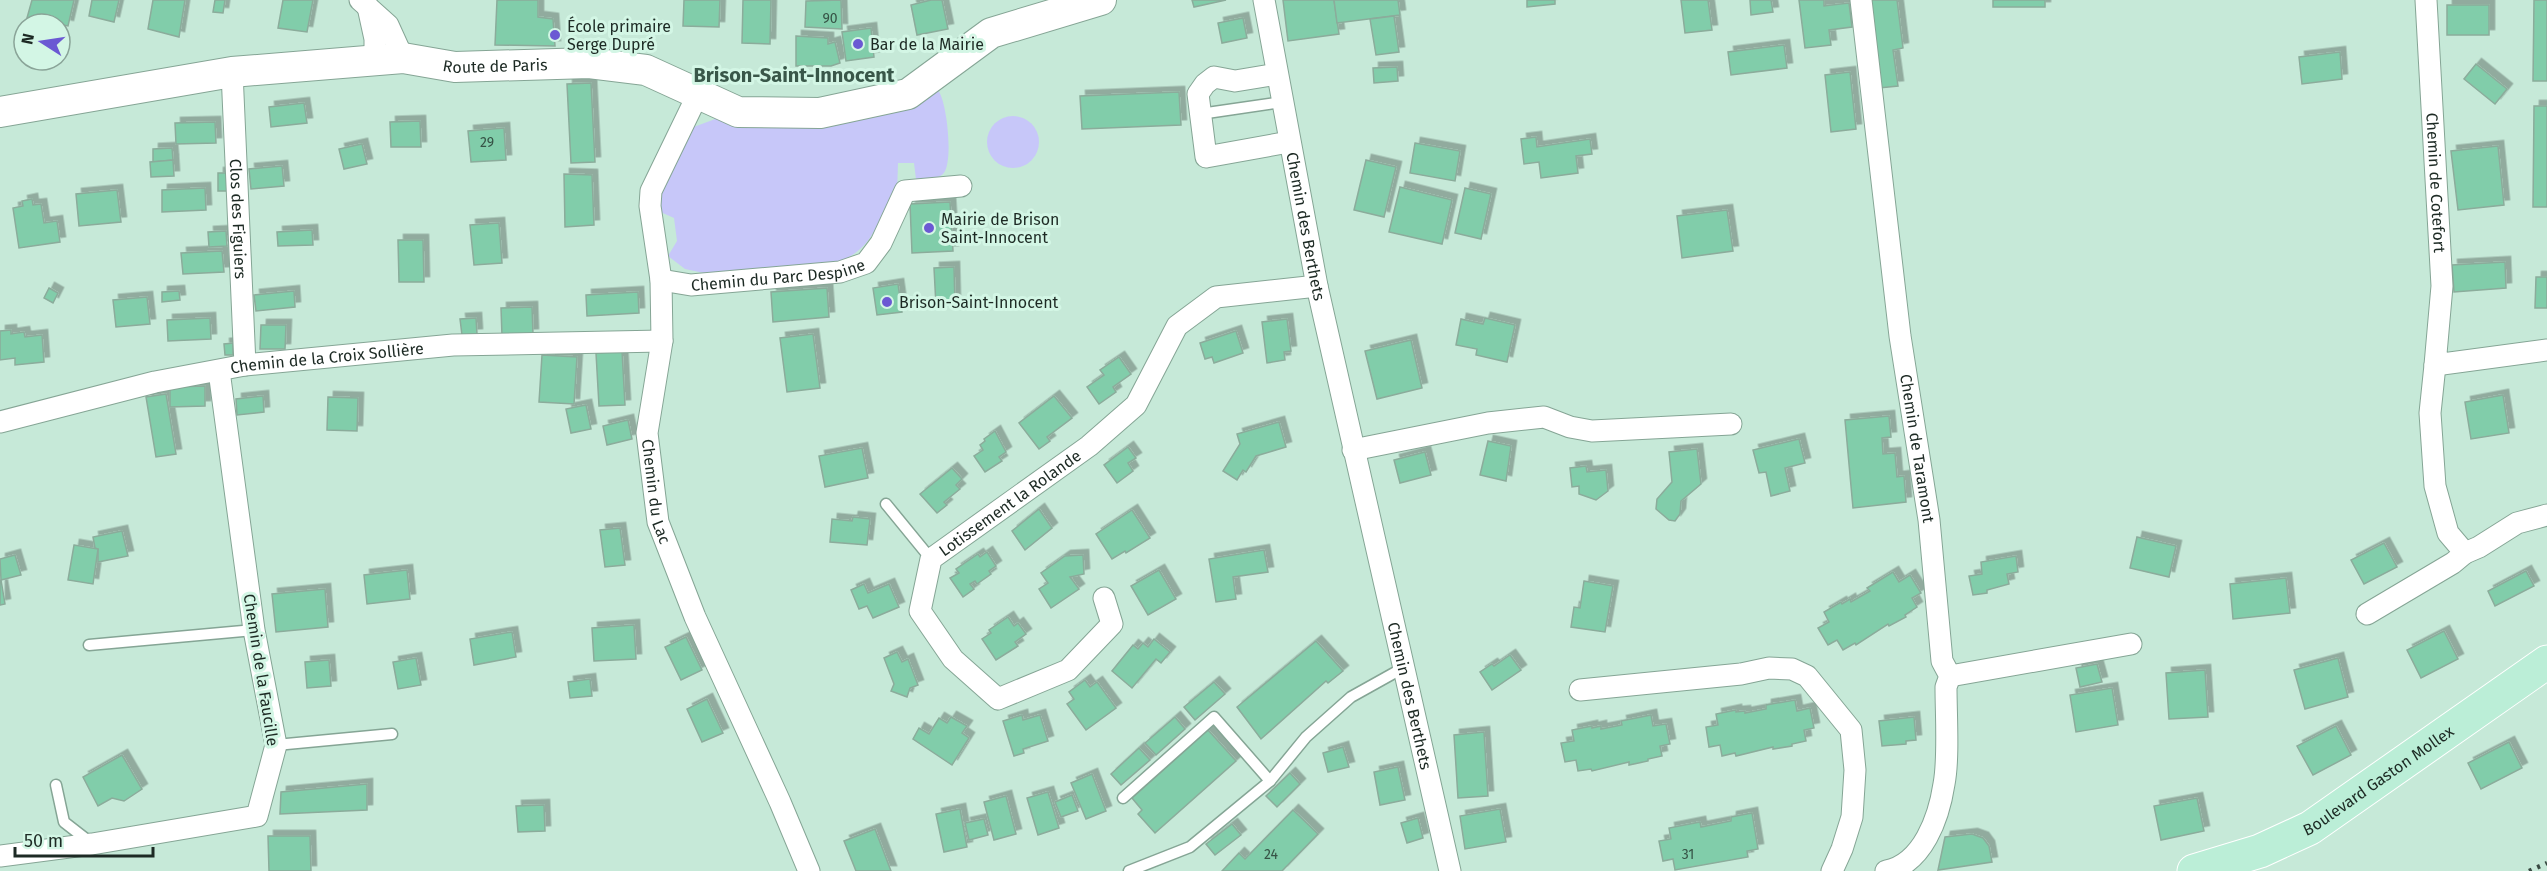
<svg xmlns="http://www.w3.org/2000/svg" width="2547" height="871" font-family="'Fira Sans',sans-serif">
	<style>
		.green { fill: #c7c7f9 }
		.building { fill: #81cdaa; stroke: #8bac9b; stroke-width: 1.5; filter: url(#shadow) }
		.lines { fill: none; stroke-linecap: round; stroke-linejoin: round }
		.lane-casing { stroke: #85a595; stroke-width: 13 }
		.street-casing { stroke: #85a595; stroke-width: 23 }
		.secondary-casing { stroke: #85a595; stroke-width: 32 }
		.primary-casing { stroke: #fff; stroke-width: 35 }
		.lane { stroke: #fff; stroke-width: 10 }
		.street { stroke: #fff; stroke-width: 21 }
		.secondary { stroke: #fff; stroke-width: 30 }
		.primary { stroke: #bbeed7; stroke-width: 33 }
		.rail { stroke: #384941; stroke-width: 4.5; stroke-dasharray: 3 6; stroke-linecap: butt }
		.poi-dot { fill: #6b59d3; stroke: #d3f6e5; stroke-width: 2 }
		.labels { text-anchor: middle; dominant-baseline: central; stroke-width: 6; stroke-linejoin: round; paint-order: stroke }
		.number-label { font-size: 14px; fill: #365346 }
		.poi-label { font-size: 16px; fill: #1d2a24; stroke: #d3f6e5; text-anchor: start }
		.street-label { font-size: 16px; fill: #1d2a24; stroke: #d3f6e5 }
		.quarter-label { font-size: 20px; font-weight: bold; fill: #395749; stroke: #d3f6e5 }
	</style>
	<defs>
		<filter id="shadow"><feDropShadow dx="5.5" dy="-5.5" stdDeviation="0" flood-color="#0004"/></filter>
	</defs>
	<rect width="100%" height="100%" fill="#c6e9d8"/>
	<g class="green">
		<path d="M937,89c10,9 17,75 6,85 -7,6 -18,5 -27,5l-2,-16h-16l-1,32c-25,28 -19,50 -58,67l-130,12 -24,-5 -17,-13 9,-15 -3,-23 -18,-8 2,-19 33,-63 27,-10z"/>
		<circle cx="1013" cy="142" r="26"/>
	</g>
	<g class="building">
		<path d="M32,0h42l-6,26 -41,-8z"/>
		<path d="M92,0h27l-5,22 -25,-6z"/>
		<path d="M153,0h32l-6,37 -31,-8z"/>
		<path d="M215,0h10l-2,13 -10,-1z"/>
		<path d="M283,0h30l-6,32 -29,-4z"/>
		<path d="M497,0h41v17l15,2 2,27 -60,-1z"/>
		<path d="M684,0h36l-1,27 -36,-1z"/>
		<path d="M743,0h28l-1,44 -28,-1z"/>
		<path d="M841,0l1,29 -37,-2 1,-26z"/>
		<path d="M931,0h11l6,29 -31,6 -6,-30z"/>
		<path d="M1192,0h34l-32,7z"/>
		<path d="M1283,0h51l5,34 -51,7z"/>
		<path d="M1334,0h64l2,15 -63,8z"/>
		<path d="M1527,0h28v4l-28,3z"/>
		<path d="M1681,0h27l4,30 -27,3z"/>
		<path d="M1750,0h21l2,12 -22,3z"/>
		<path d="M1799,0h25v6l25,-3 3,24 -23,3 2,15 -26,3z"/>
		<path d="M1867,0h30l6,48 -10,2 5,36 -19,2z"/>
		<rect x="1993" y="0" width="52" height="7"/>
		<path d="M2534,0h13v81h-14z"/>
		<rect x="2447" y="5" width="42" height="30"/>
		<path d="M1394,16l5,36 -23,3 -6,-36z"/>
		<path d="M1243,18l4,20 -25,5 -4,-20z"/>
		<path d="M871,28l3,29 -28,4 -4,-29z"/>
		<path d="M796,36l32,2v6l7,-2 5,21 -9,3h-35z"/>
		<path d="M1784,45l3,23 -56,7 -3,-23z"/>
		<path d="M2340,52l2,27 -40,5 -3,-27z"/>
		<path d="M2476,64l31,25 -12,15 -31,-25z"/>
		<path d="M1397,67l1,14 -24,2 -1,-15z"/>
		<path d="M1850,72l6,57 -25,3 -6,-57z"/>
		<path d="M591,83l4,79 -24,1 -4,-79z"/>
		<path d="M1179,92l2,33 -99,4 -2,-33z"/>
		<path d="M304,103l3,20 -36,4 -2,-20z"/>
		<path d="M2534,106h13v101h-14z"/>
		<path d="M420,121l1,26h-30l-1,-25z"/>
		<path d="M215,122l1,21 -40,1 -1,-21z"/>
		<path d="M504,128l2,32 -35,2 -3,-31z"/>
		<path d="M1536,137l1,10 53,-8 2,15 -16,2 2,17 -37,5 -2,-16 -15,2 -3,-25z"/>
		<path d="M1415,143l45,8 -5,30 -45,-8z"/>
		<path d="M362,144l5,20 -23,5 -5,-20z"/>
		<path d="M2498,146l6,59 -46,5 -7,-59z"/>
		<path d="M172,148l1,12 -20,2v-13z"/>
		<path d="M173,160l1,16 -23,1 -1,-15z"/>
		<path d="M1366,160l30,7 -12,50 -30,-7z"/>
		<path d="M282,166l2,20 -33,3 -2,-20z"/>
		<path d="M218,173h10l1,18h-11z"/>
		<path d="M564,174l28,1 2,50 -29,2z"/>
		<path d="M1400,187l52,13 -10,44 -53,-12z"/>
		<path d="M205,188l1,22 -44,2v-22z"/>
		<path d="M1465,188l26,6 -10,45 -26,-6z"/>
		<path d="M117,190l4,32 -42,4 -3,-32z"/>
		<path d="M32,199l1,6 8,-1 3,19 13,-2 3,21 -41,6 -6,-40 10,-2 -1,-5z"/>
		<path d="M950,202l3,49 -41,2 -2,-49z"/>
		<path d="M1727,210l6,41 -51,7 -5,-42z"/>
		<path d="M499,223l3,40 -28,2 -4,-40z"/>
		<path d="M312,230l1,15 -35,1 -1,-14z"/>
		<path d="M226,231l1,15 -18,1 -1,-15z"/>
		<path d="M398,240h25l1,42h-25z"/>
		<path d="M222,251l2,21 -41,2 -2,-21z"/>
		<path d="M2505,262l1,26 -52,4 -2,-27z"/>
		<path d="M954,267l1,38 -19,1 -2,-38z"/>
		<path d="M2536,277h11v31h-12z"/>
		<path d="M898,284l4,28 -25,3 -4,-27z"/>
		<path d="M49,288l9,5 -5,10 -9,-5z"/>
		<path d="M827,288l2,29 -56,5 -2,-30z"/>
		<path d="M179,291l1,9 -18,2v-10z"/>
		<path d="M294,291l1,16 -39,4 -2,-16z"/>
		<path d="M638,292l1,21 -52,3 -1,-21z"/>
		<path d="M147,297l3,27 -34,3 -3,-27z"/>
		<path d="M532,307l1,27 -31,2 -1,-28z"/>
		<path d="M210,318l1,21 -43,2 -1,-21z"/>
		<path d="M476,318l1,16 -15,1 -2,-16z"/>
		<path d="M1485,318l30,7 -8,37 -31,-7 1,-6 -21,-4 5,-26 22,5z"/>
		<path d="M1287,319l4,32 -7,1 1,8 -18,3 -5,-41z"/>
		<path d="M261,325h25l-1,24h-25z"/>
		<path d="M11,330v4l13,-2 1,5 17,-2 2,27 -29,3v-7l-15,2v-29z"/>
		<path d="M1236,331l7,22 -29,10 -2,-6 -7,2 -5,-16z"/>
		<path d="M813,334l7,54 -33,4 -7,-54z"/>
		<path d="M1411,340l11,48 -45,11 -12,-48z"/>
		<path d="M233,343v12h-8l-1,-11z"/>
		<path d="M622,351l3,54 -26,1 -3,-53z"/>
		<path d="M542,355l35,2 -3,47 -35,-2z"/>
		<path d="M1119,357l12,17 -18,13 3,5 -17,12 -12,-17 17,-12 -4,-5z"/>
		<path d="M205,386v20l-35,1v-20z"/>
		<path d="M166,394l10,60 -20,3 -10,-60z"/>
		<path d="M2503,395l6,38 -38,6 -6,-37z"/>
		<path d="M263,396l1,16 -27,3 -1,-16z"/>
		<path d="M1054,396l18,22 -25,19 3,4 -11,8 -20,-26z"/>
		<path d="M328,397l30,1 -1,33 -30,-1z"/>
		<path d="M586,405l5,24 -20,4 -5,-24z"/>
		<path d="M1889,416l2,21 -9,1 1,16 12,-1 2,24 7,-1 2,26 -53,6 -8,-88z"/>
		<path d="M628,420l4,19 -25,6 -4,-19z"/>
		<path d="M1279,422l7,25 -30,9 -10,16 -3,-2 -6,10 -14,-9 17,-27 -3,-10z"/>
		<path d="M995,431l11,21 -7,5 3,4 -17,11 -11,-16 9,-6 -3,-5 5,-4 -1,-2z"/>
		<path d="M1799,439l6,24 -20,5 5,23 -19,5 -5,-24 -7,1 -6,-23z"/>
		<path d="M1488,441l23,5 -5,35 -26,-6z"/>
		<path d="M1128,447l8,11 -8,5 5,8 -16,12 -13,-18z"/>
		<path d="M862,448l6,30 -43,9 -6,-31z"/>
		<path d="M1697,449l4,35 -20,17 -1,13 -5,7 -6,-1 -13,-11 1,-10 15,-17 -3,-30z"/>
		<path d="M1425,452l6,23 -31,8 -6,-23z"/>
		<path d="M1586,466l1,6 19,-2 2,21 -12,9 -17,-6v-8l-7,1 -2,-19z"/>
		<path d="M952,468l10,11 -6,6 4,4 -16,13 3,3 -10,8 -17,-19z"/>
		<path d="M1039,509l13,19 -27,22 -13,-19z"/>
		<path d="M1132,510l18,28 -24,15 -1,-2 -13,8 -16,-25z"/>
		<path d="M853,517l17,2 -3,26 -37,-3 2,-23 20,2z"/>
		<path d="M620,528l5,37 -20,2 -5,-37z"/>
		<path d="M122,531l6,25 -30,6v-13l-3,-1 -2,-11z"/>
		<path d="M2137,537l39,9 -7,31 -39,-9z"/>
		<path d="M2384,543l13,24 -33,17 -13,-24z"/>
		<path d="M74,545l24,4 -5,35 -25,-4z"/>
		<path d="M1264,550l4,22 -35,5 3,22 -20,3 -7,-43z"/>
		<path d="M987,552l9,14 -7,5 2,3 -14,10 -2,-3 -5,3 4,5 -11,8 -13,-19 9,-5 -3,-4 22,-15 2,3z"/>
		<path d="M15,555l6,20 -20,5 -1,-21z"/>
		<path d="M1083,555l1,19 -14,3 9,12 -28,19 -12,-19 9,-6 -7,-10 24,-17z"/>
		<path d="M2016,556l2,16 -11,2 2,10 -22,6v3l-14,2 -4,-19 13,-2 -1,-12z"/>
		<path d="M407,570l3,29 -43,5 -3,-29z"/>
		<path d="M1159,570l17,29 -28,16 -17,-29z"/>
		<path d="M2526,571l8,15 -39,20 -7,-15z"/>
		<path d="M1893,572l6,10 11,-7 11,18 -9,5 5,9 -12,8 1,2 -17,9 -1,-2 -32,21 -1,-2 -12,7 -6,-10 -9,5 -10,-17 11,-6 -5,-10 17,-10 1,2 8,-5 1,3 19,-11 -3,-3z"/>
		<path d="M2286,578l4,35 -57,6 -3,-35z"/>
		<path d="M1,580l4,24 -5,1v-24z"/>
		<path d="M1584,581l29,5 -8,46 -34,-5 3,-20 6,1z"/>
		<path d="M864,584l4,9 21,-9 10,23 -26,11 -6,-12 -8,3 -8,-19z"/>
		<path d="M325,589l3,38 -52,5 -4,-38z"/>
		<path d="M1008,617l6,9 4,-3 8,11 -11,8 3,4 -22,14 -14,-21 9,-6 -2,-3z"/>
		<path d="M634,625l2,34 -42,2 -2,-33z"/>
		<path d="M2444,631l14,28 -37,19 -14,-28z"/>
		<path d="M512,632l4,25 -42,8 -4,-26z"/>
		<path d="M686,637l16,33 -21,10 -16,-33z"/>
		<path d="M1154,639l16,13 -9,11 -5,-4 -24,29 -20,-17 21,-26 5,4 5,-6 5,4z"/>
		<path d="M1316,641l27,30 -15,12 -2,-2 -65,58 -24,-32z"/>
		<path d="M897,652l5,10 6,-3 10,26 -8,3 -3,9 -16,-6 3,-7 -10,-26z"/>
		<path d="M1510,655l11,15 -29,20 -12,-18 12,-8 2,2z"/>
		<path d="M416,658l5,27 -23,4 -5,-27z"/>
		<path d="M2338,658l10,39 -43,12 -11,-39z"/>
		<path d="M329,660l2,26 -24,2 -2,-26z"/>
		<path d="M2097,664l5,18 -22,5 -4,-19z"/>
		<path d="M2205,670l3,47 -39,2 -3,-46z"/>
		<path d="M590,679l2,17 -22,2 -2,-16z"/>
		<path d="M1085,680l5,7 7,-5 19,26 -30,22 -19,-26 7,-5 -5,-7z"/>
		<path d="M1214,682l11,12 -30,26 -11,-13z"/>
		<path d="M2112,688l6,37 -42,7 -6,-37z"/>
		<path d="M707,699l16,34 -21,9 -15,-33z"/>
		<path d="M1795,700l2,11 13,-3 4,20 -10,2 2,11 -14,3v2l-19,3v-2l-37,9 -1,-3 -13,3 -2,-11 -11,2 -3,-20 12,-2 -2,-11 20,-4v2l9,-1v2l21,-4v-4z"/>
		<path d="M1022,715l1,5 17,-5 8,26 -25,8 1,4 -10,3 -11,-35z"/>
		<path d="M1651,715l2,11 13,-2 4,20 -10,2 2,10 -14,3v2l-19,4v-3l-37,9 -1,-2 -13,2 -2,-11 -11,2 -4,-19 13,-2 -2,-11 20,-4v2l9,-2v3l21,-4 -1,-4z"/>
		<path d="M951,717l16,9 -5,7 7,5 -17,27 -39,-26 6,-11 10,6 10,-16 8,5z"/>
		<path d="M1175,717l10,12 -29,26 -11,-12z"/>
		<path d="M1914,717l2,23 -10,1v3l-24,2 -3,-25z"/>
		<path d="M2336,726l15,29 -38,20 -16,-29z"/>
		<path d="M1208,730l28,31 -81,72 -17,-19 4,-4 -10,-12z"/>
		<path d="M1484,732l4,64 -30,2 -4,-63z"/>
		<path d="M2509,742l13,26 -41,21 -13,-26z"/>
		<path d="M1343,747l6,20 -21,5 -5,-19z"/>
		<path d="M1139,748l11,12 -29,25 -10,-11z"/>
		<path d="M122,755l20,34 -18,12 -12,-3 -14,8 -15,-29z"/>
		<path d="M1398,767l7,33 -25,5 -6,-33z"/>
		<path d="M1290,773l10,11 -23,23 -11,-11z"/>
		<path d="M1092,774l14,37 -20,8 -15,-36z"/>
		<path d="M367,784v26l-87,4 1,-22z"/>
		<path d="M1048,792l11,36 -21,7 -11,-37z"/>
		<path d="M1072,795l6,16 -17,6 -6,-15z"/>
		<path d="M1006,796l10,38 -22,6 -10,-38z"/>
		<path d="M2197,798l7,33 -43,9 -7,-34z"/>
		<path d="M544,805l1,26 -27,1 -2,-26z"/>
		<path d="M960,809l7,38 -23,5 -8,-38z"/>
		<path d="M1500,809l6,33 -41,7 -5,-33z"/>
		<path d="M1293,810l25,24 -36,37h-60l17,-18 6,6z"/>
		<path d="M1752,813l6,36 -11,2 1,6 -73,13 -2,-11 -10,2 -4,-20 12,-2 -2,-11 31,-6 1,5 30,-6v-4z"/>
		<path d="M1418,818l5,20 -16,5 -6,-20z"/>
		<path d="M984,819l4,16 -19,5 -4,-17z"/>
		<path d="M1232,824l9,11 -26,20 -9,-11z"/>
		<path d="M875,829l16,42h-35l-12,-30z"/>
		<path d="M1972,834l11,4 6,8 3,16 -54,8 7,-33z"/>
		<path d="M268,836h42l1,35h-42z"/>
	</g>
	<g class="lines">
		<g class="lane-casing">
			<g id="lane">
				<path d="M1200,114l82,-12"/>
				<path d="M886,504l45,55"/>
				<path d="M89,645l165,-15"/>
				<path d="M276,745l116,-11"/>
				<path d="M56,785l8,37 27,21"/>
				<path d="M1123,798l91,-81 56,64"/>
				<path d="M1129,871l61,-24 80,-66 36,-44 45,-40 52,-29"/>
			</g>
		</g>
		<g class="street-casing">
			<g id="street">
				<path d="M360,0l28,25 15,33"/>
				<path id="s1" d="M1264,0l53,286 133,585"/>
				<path id="s2" d="M1861,0l39,336 29,184 13,141 8,15 -4,11c0,28 3,71 -2,97 -5,33 -21,80 -58,87"/>
				<path id="s3" d="M2426,0l16,286 -7,79 112,-15"/>
				<path d="M368,7l7,32v20"/>
				<path id="s4" d="M232,72l13,293"/>
				<path d="M1277,74l-42,7 -21,-4 -9,7 -7,10 8,63 83,-15"/>
				<path id="s5" d="M698,94l-47,97 -1,15 11,74 1,61 -15,92 11,89 37,95 85,185 29,69"/>
				<path id="s6" d="M661,280l30,5 149,-13 26,-9 15,-20 24,-52 56,-5"/>
				<path d="M2435,365l-5,48 5,73 13,47 17,20 14,-6 38,-24 30,-8"/>
				<path id="s7" d="M0,422l155,-40 90,-17 208,-20 209,-4"/>
				<path d="M1353,450l135,-27 56,-6 26,10 22,4 139,-7"/>
				<path id="s8" d="M1104,598l8,26 -44,46 -70,29 -45,-40 -33,-48 11,-52 158,-113 47,-41 41,-79 39,-29 101,-11"/>
				<path d="M2367,614l86,-51 12,-10"/>
				<path d="M1950,676l181,-32"/>
				<path d="M1580,690l161,-16 28,-6 23,1 15,7 44,54 4,40 -3,47 -10,32 -10,22"/>
				<path d="M0,856l92,-12 165,-28 19,-71 -22,-115 -35,-259"/>
			</g>
		</g>
		<g class="secondary-casing">
			<g id="secondary">
				<path id="s9" d="M0,112l232,-40 171,-14 52,9 134,-4 57,7 92,42 82,1 88,-19 83,-61 110,-33"/>
			</g>
		</g>
		<g class="primary-casing">
			<g id="primary">
				<path id="s10" d="M2194,871l66,-20 50,-23 237,-166"/>
			</g>
		</g>
		<use href="#lane" class="lane"/>
		<use href="#street" class="street"/>
		<use href="#secondary" class="secondary"/>
		<use href="#primary" class="primary"/>
		<path class="rail" d="M2529,871l18,-8"/>
	</g>
	<g class="poi-dot">
		<circle cx="555" cy="35" r="6"/>
		<circle cx="858" cy="44" r="6"/>
		<circle cx="929" cy="228" r="6"/>
		<circle cx="887" cy="302" r="6"/>
	</g>
	<g class="labels">
		<g class="number-label">
			<text x="830" y="18">90</text>
			<text x="487" y="142">29</text>
			<text x="1271" y="854">24</text>
			<text x="1688" y="854">31</text>
		</g>
		<g class="poi-label">
			<text x="567" y="26">École primaire<tspan x="567" dy="18">Serge Dupré</tspan></text>
			<text x="870" y="44">Bar de la Mairie</text>
			<text x="941" y="219">Mairie de Brison<tspan x="941" dy="18">Saint-Innocent</tspan></text>
			<text x="899" y="302">Brison-Saint-Innocent</text>
		</g>
		<g class="street-label">
			<text stroke="none"><textPath href="#s9" startOffset="500">Route de Paris</textPath></text>
			<text stroke="none"><textPath href="#s3" startOffset="183">Chemin de Cotefort</textPath></text>
			<text stroke="none"><textPath href="#s4" startOffset="147">Clos des Figuiers</textPath></text>
			<text stroke="none"><textPath href="#s1" startOffset="230">Chemin des Berthets</textPath></text>
			<text stroke="none"><textPath href="#s6" startOffset="118">Chemin du Parc Despine</textPath></text>
			<text stroke="none"><textPath href="#s7" startOffset="334">Chemin de la Croix Sollière</textPath></text>
			<text stroke="none"><textPath href="#s2" startOffset="452">Chemin de Taramont</textPath></text>
			<text stroke="none"><textPath href="#s5" startOffset="411">Chemin du Lac</textPath></text>
			<text stroke="none"><textPath href="#s8" startOffset="435">Lotissement la Rolande</textPath></text>
			<text transform="translate(261 670) rotate(81)">Chemin de la Faucille</text>
			<text stroke="none"><textPath href="#s1" startOffset="711">Chemin des Berthets</textPath></text>
			<text stroke="none"><textPath href="#s10" startOffset="207">Boulevard Gaston Mollex</textPath></text>
		</g>
		<g class="quarter-label">
			<text x="794" y="75">Brison-Saint-Innocent</text>
		</g>
	</g>
	<g transform="translate(42 42) rotate(282)"><circle r="28" fill="#d3f6e5" stroke="#8aa498" stroke-width="1.5"/>
	<path d="M0-4.5L10 22L0 15L-10 22Z" fill="#6b59d3"/>
	<text y="-9" font-size="16" font-weight="bold" text-anchor="middle" fill="#1d2a24">N</text>
	</g>
	<path d="M15 847v9h138v-9" fill="none" stroke="#1d2a24" stroke-width="3"/>
	<text x="24" y="847" font-size="18" fill="#1d2a24" stroke="#d3f6e5" stroke-width="4.5" paint-order="stroke">50 m</text>
</svg>
